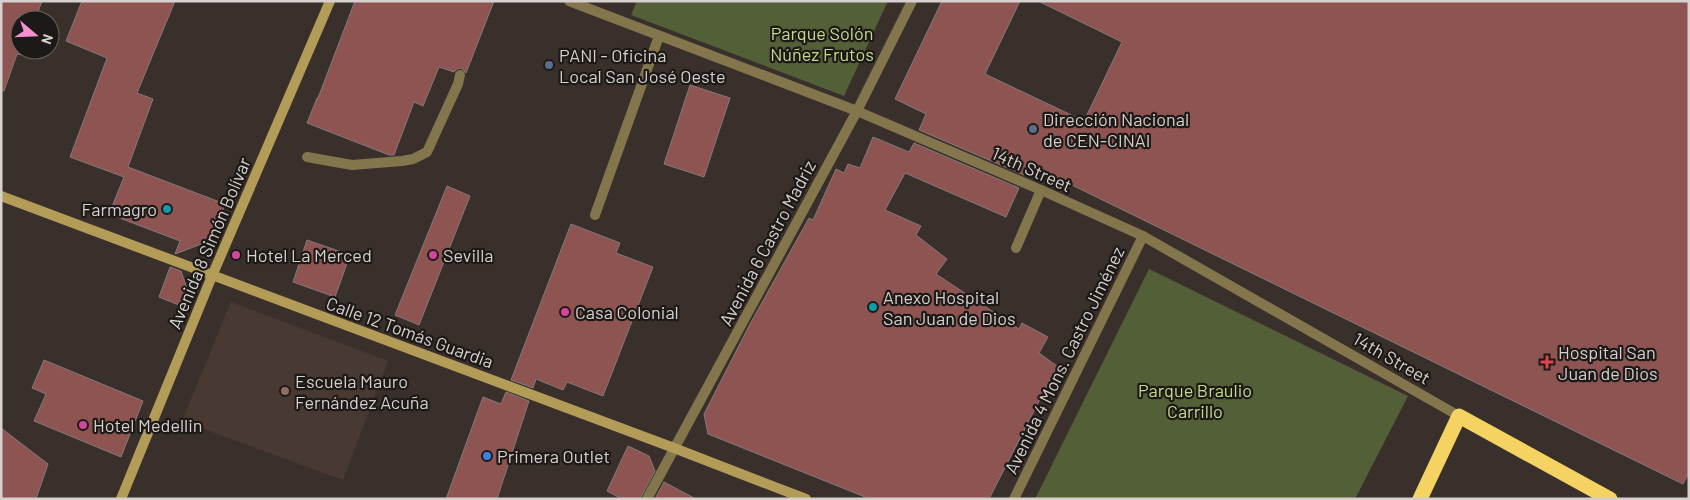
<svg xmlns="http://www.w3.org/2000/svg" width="1690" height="500" font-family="Barlow,sans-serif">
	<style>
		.built { fill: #483932 }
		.green { fill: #535f37 }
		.building { fill: #8d5452; stroke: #857978 }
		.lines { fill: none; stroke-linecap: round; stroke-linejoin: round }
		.lane { stroke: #84764c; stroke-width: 10 }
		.street { stroke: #84764c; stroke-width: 10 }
		.secondary { stroke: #b29c57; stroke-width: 10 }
		.highway { stroke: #f5d362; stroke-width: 15 }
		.service-dot { fill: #5c6f8a; stroke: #1d1917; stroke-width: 2 }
		.culture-dot { fill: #0f9aa8; stroke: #1d1917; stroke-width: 2 }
		.hotel-dot { fill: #d1479c; stroke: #1d1917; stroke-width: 2 }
		.health-dot { fill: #e0444e; stroke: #1d1917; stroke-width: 2 }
		.education-dot { fill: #8d6e63; stroke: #1d1917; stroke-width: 2 }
		.shop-dot { fill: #3f7fe0; stroke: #1d1917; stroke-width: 2 }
		.labels { text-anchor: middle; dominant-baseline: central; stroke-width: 4.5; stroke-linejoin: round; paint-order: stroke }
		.park-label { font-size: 18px; fill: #c4dc8d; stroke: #1d1917 }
		.poi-label { font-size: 18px; fill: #d6d0ce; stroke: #1d1917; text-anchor: start }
		.street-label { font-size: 18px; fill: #d6d0ce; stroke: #1d1917 }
	</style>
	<rect width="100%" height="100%" fill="#39302c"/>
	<path class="built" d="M231,302l157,59 -45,119 -161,-59z"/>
	<g class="green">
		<path d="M637,1h251l-44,95 -213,-81z"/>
		<path d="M1149,269l259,127 -53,103h-320z"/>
	</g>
	<g class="building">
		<path d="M1,1h41l-7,19h-15v30h5l-2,5 -6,-1 -13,37h-3z"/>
		<path d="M82,1h93l-38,92 16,6 -25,68 97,37 -13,36 -37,14 5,-13 -71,-27 15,-37 -54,-20 37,-99 -41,-17z"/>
		<path d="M355,1h139l-28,72 -5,-5 -4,1 -3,3 -15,-5 -16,39 -9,-4 -20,53h-5l-82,-32 10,-25h1z"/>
		<path d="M942,1h78l-35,73 99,47 38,-79 -84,-41h651v471l-6,12 -654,-320 -5,11 -105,-45 7,-16 -31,-15z"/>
		<path d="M690,85l40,13 -26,79 -40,-13z"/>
		<path d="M873,137l36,15 5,-9 105,45 -13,29 -101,-44 -20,37 36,16 -5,9 31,24 -11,15 83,55 3,-6 26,14 -9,16 18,13 -68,133h-119l-162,-65 -4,-20 46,-90 59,-106 4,2 23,-51 8,4 4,-9 12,4z"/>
		<path d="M447,186l23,10 -51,129 -24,-10z"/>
		<path d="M571,224l49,19 -4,10 37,14 -50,129 -36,-14 -4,8 -27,-11 -3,9 -22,-8z"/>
		<path d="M307,240l43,15 -15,42 -42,-15z"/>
		<path d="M170,267l11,4 8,23 -5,13 -25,-10z"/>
		<path d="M44,360l99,41 -22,56 -87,-36 12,-27 -14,-6z"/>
		<path d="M506,392l23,9 -32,98h-51l37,-102 18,7z"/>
		<path d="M1,428l47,36 -12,35h-35z"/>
		<path d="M628,446l21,10 6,15 -15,28h-18l-15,-8z"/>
		<path d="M664,482l32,17h-41z"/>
	</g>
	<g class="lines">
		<g class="lane">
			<path d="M307,157l45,8 50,-4 11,-2 14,-7 31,-68 2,-9"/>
			<path d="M595,215l64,-179"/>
			<path d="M1016,248l25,-58"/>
		</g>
		<g class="street">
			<path d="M569,1l288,110 184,79 102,46 316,180"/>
			<path d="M647,499l210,-388 55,-110"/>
			<path d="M1014,499l129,-263"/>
		</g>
		<g class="secondary">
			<path d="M1,196l673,252 132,51"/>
			<path d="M121,499l91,-223 118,-275"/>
		</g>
		<path class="highway" d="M1420,499l39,-83 151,83"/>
	</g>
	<g class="service-dot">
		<circle cx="549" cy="65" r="5"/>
		<circle cx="1033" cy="129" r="5"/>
	</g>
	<g class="culture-dot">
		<circle cx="167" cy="209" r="5"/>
		<circle cx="873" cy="307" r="5"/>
	</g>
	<g class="hotel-dot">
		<circle cx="236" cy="255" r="5"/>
		<circle cx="433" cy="255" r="5"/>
		<circle cx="565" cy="312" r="5"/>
		<circle cx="83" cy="425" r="5"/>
	</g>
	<path class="health-dot" d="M1544.5 354.5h5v5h5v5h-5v5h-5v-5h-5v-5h5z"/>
	<circle class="education-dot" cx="285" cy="391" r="5"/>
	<circle class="shop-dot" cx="487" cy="456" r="5"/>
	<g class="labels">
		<g class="park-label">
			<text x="822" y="33">Parque Solón<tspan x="822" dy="21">Núñez Frutos</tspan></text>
			<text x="1195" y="390">Parque Braulio<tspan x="1195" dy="21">Carrillo</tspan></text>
		</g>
		<g class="poi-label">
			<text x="559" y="55">PANI - Oficina<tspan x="559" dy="21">Local San José Oeste</tspan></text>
			<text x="1043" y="119">Dirección Nacional<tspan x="1043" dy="21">de CEN-CINAI</tspan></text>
			<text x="157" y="209" text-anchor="end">Farmagro</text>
			<text x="246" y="255">Hotel La Merced</text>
			<text x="443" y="255">Sevilla</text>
			<text x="883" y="297">Anexo Hospital<tspan x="883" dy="21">San Juan de Dios</tspan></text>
			<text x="575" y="312">Casa Colonial</text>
			<text x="1558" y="352">Hospital San<tspan x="1558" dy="21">Juan de Dios</tspan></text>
			<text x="295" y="381">Escuela Mauro<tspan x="295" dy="21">Fernández Acuña</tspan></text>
			<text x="93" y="425">Hotel Medellin</text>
			<text x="497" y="456">Primera Outlet</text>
		</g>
		<g class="street-label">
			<text transform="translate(1032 169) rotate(24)">14th Street</text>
			<text transform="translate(209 243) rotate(-67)">Avenida 8 Simón Bolívar</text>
			<text transform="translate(767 243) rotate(-62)">Avenida 6 Castro Madriz</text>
			<text transform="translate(410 332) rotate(20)">Calle 12 Tomás Guardia</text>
			<text transform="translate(1392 358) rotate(30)">14th Street</text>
			<text transform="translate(1064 360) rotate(-64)">Avenida 4 Mons. Castro Jiménez</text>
		</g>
	</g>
	<rect width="1690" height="500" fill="none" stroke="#d6d0ce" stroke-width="5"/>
	<g transform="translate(35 35) rotate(109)"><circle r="24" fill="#1d1917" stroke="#676260"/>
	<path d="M0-4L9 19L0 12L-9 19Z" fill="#f590d1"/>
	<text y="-8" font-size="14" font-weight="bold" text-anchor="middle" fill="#d6d0ce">N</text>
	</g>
</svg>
